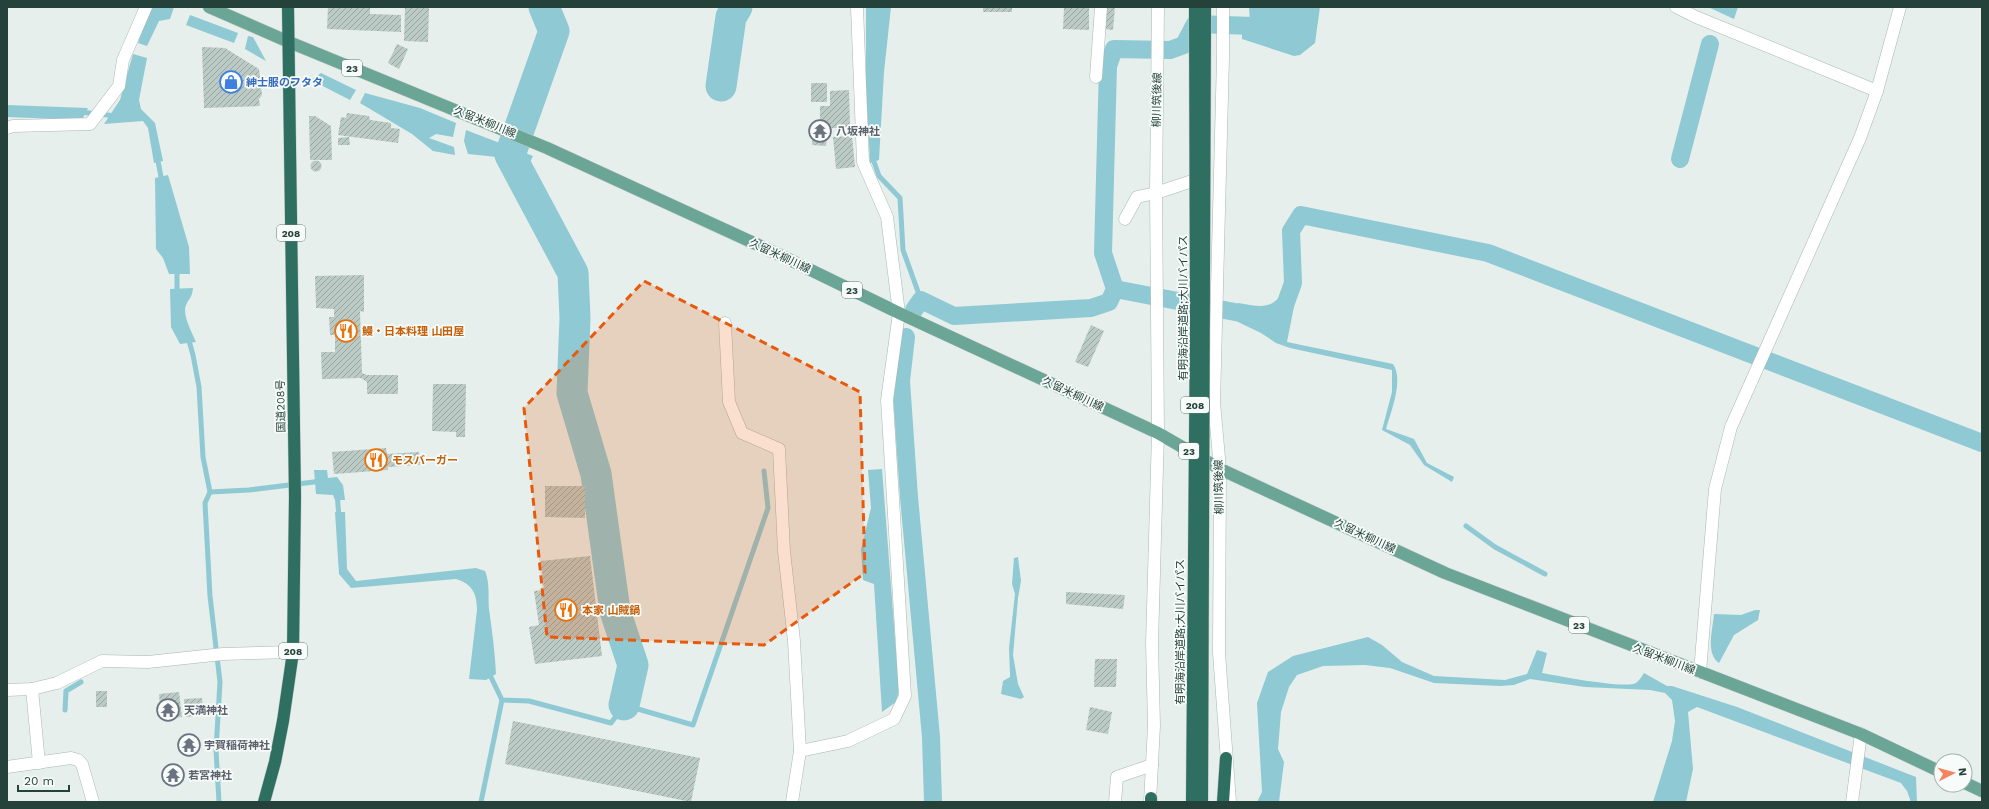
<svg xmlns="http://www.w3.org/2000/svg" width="1989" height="809" font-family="'Work Sans','Noto Sans JP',sans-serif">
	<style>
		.water { fill: #8ec9d4 }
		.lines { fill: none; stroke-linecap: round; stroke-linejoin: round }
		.stream { stroke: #8ec9d4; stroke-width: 5 }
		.canal { stroke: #8ec9d4; stroke-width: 18 }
		.river { stroke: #8ec9d4; stroke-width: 31 }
		.building { fill: url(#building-hatch) }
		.street-casing { stroke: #a8b8b2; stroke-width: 13 }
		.secondary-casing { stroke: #a4bbb3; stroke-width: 13 }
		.primary-casing { stroke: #c2cac8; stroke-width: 13 }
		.highway-casing { stroke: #c2cac8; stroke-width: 13 }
		.street { stroke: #fff; stroke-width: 12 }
		.secondary { stroke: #fff; stroke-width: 12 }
		.primary { stroke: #6aa596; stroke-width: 12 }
		.highway { stroke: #2f6f62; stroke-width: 12 }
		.highway-bridge-casing { stroke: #c2cac8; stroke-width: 13; stroke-linecap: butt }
		.highway-bridge { stroke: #2f6f62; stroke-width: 12 }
		.marked { fill: #e8590c; fill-opacity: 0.2; stroke: #e8590c; stroke-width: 3; stroke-dasharray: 8 5; stroke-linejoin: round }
		.labels { text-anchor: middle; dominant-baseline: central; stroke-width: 3.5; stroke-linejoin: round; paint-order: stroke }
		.shield { fill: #f7fbf9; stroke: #637a73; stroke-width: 1 }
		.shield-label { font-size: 10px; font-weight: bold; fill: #24423a }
		.shop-label { font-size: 11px; font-weight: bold; fill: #366cbe; stroke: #f7fbf9; text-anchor: start }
		.street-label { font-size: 11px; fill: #24423a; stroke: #f7fbf9 }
		.worship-label { font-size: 11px; font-weight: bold; fill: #5b616d; stroke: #f7fbf9; text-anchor: start }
		.food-label { font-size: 11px; font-weight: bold; fill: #c56008; stroke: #f7fbf9; text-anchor: start }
	</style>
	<defs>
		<pattern id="building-hatch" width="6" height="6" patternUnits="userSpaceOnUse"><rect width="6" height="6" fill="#bbcac4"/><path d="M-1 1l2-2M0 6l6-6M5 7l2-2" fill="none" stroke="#98a6a0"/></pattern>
	</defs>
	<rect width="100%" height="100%" fill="#e6efeb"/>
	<g class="water">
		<path d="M152,7h22l-4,12 -11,2 -12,25 -9,-3 10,-34z"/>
		<path d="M866,7h25l-7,65 -5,88 -9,3 -4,-77z"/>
		<path d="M1249,7h71l-5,36 -15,12 -6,1 -52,-17v-16l8,-1z"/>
		<path d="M1708,7h30l-4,12z"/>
		<path d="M190,15l48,18 -4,10 -48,-18z"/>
		<path d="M248,36l5,1 13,24 -21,-12z"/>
		<path d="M133,54l14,4 -8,42 2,9 14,14 8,38 -9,2 -6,-35 -5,-7 -39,3 16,-24z"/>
		<path d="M321,73l35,17 -6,10 -39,-20z"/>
		<path d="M365,93l55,15 36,15 -3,14 -17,-3 -7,4 25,9 1,8 -22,-4 -21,-17 -52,-31z"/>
		<path d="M7,105l81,3 -6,12 -75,-3z"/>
		<path d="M466,130l67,26 -7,14 33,59 -17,11 -45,-83 -29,-3 -4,-13z"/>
		<path d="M168,175l21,72 1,27h-21l-6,-16 -7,-9 -1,-71z"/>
		<path d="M1285,286h13l-11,56 106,22c11,16 -2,47 -7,65l28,10 13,24 27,14 -2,5 -28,-17 -14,-20 -28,-15 10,-38v-22l-102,-22 -14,-5 -15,-10 -23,-11v-19c23,4 37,8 47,-17z"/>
		<path d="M193,288c-1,10 -4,10 -7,17 -4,10 6,27 10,37l-16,2 -9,-17 -1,-38z"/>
		<path d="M1166,290l42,9 -2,15 -40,-7z"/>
		<path d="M882,469l17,221 -3,12 -14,10 -8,-128 -11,-4 -2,-31 10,-41 -3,-38z"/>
		<path d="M314,470h13l1,8 9,-1 6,8 2,15h-10l-2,-5 -17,-1z"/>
		<path d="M335,512h10l2,57 9,12 120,-13 9,3c5,12 3,25 4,38 3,22 6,43 7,65l-10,6 -17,-1 8,-69c0,-17 -5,-26 -21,-31l-105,9 -12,-14z"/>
		<path d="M1018,557l3,24 -3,17 -5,57 5,29 6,13 -3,2 -20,-5 2,-13 7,-4v-3l-1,-26 6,-54 -3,-10 2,-26z"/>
		<path d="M1755,610h5l-2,10 -24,15 -15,28c-14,-10 -6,-34 -5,-49l27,1z"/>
		<path d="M1368,637l14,8 20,17 32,14 71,4 22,-6 10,-24 10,3 -5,20c17,3 82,16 94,10 3,-2 6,-7 8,-10l23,13h5l65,21 179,70 1,25h-6l-4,-11 -6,-8 -204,-76 -9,5 5,57 -7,33h-33l19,-61 3,-20 -3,-21 -7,-7 -15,-3 -65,-3 -55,-8 -16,6 -14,1 -66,-3 -44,-15 -25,-3 -42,1 -26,9 -8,12 -8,25 -3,37 6,13 -5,40h-22l5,-10 -5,-89 11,-31 25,-16z"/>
	</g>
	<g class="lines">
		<g class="stream">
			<path d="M80,112l36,4"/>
			<path d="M157,156l5,26"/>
			<path d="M872,156l7,20 21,22 3,52 18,50"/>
			<path d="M177,268v26"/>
			<path d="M188,337l5,18 6,32 4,70 7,35 -5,11 5,93 10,86 -4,68 3,52"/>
			<path d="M210,492l39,-2 73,-9"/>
			<path d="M337,493l2,24"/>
			<path d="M1466,526l29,21 50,27"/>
			<path d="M489,673l13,27 27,1 82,22 13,-18 69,20 75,-217 -4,-37"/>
			<path d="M65,710l1,-19 15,-9"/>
			<path d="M481,802l21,-102"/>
		</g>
		<g class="canal">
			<path d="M1680,159l30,-115"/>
			<path d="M1115,289l146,28"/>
			<path d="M1284,308l9,-25 -2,-52 10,-16 187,38 494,190"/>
			<path d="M914,310l7,-10 33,16 137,-8 18,-6 6,-13 -12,-36 5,-187 6,-17 56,1 14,-5 11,-21 58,2 20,-19"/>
			<path d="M906,337l-5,44 8,116 22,240 2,65"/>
		</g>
		<g class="river">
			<path d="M544,7l10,24 -44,124 63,118 2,45 -3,75 24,81 19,137 18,54 -9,40"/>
			<path d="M721,86l10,-69 6,-10"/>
		</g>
	</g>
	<g class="building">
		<path d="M328,7h42v7l31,1v17l-74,-3z"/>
		<path d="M405,7h24l-1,35 -24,-1z"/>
		<rect x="983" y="7" width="29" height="5"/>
		<path d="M1072,7h17v23l-26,-1 1,-21z"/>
		<path d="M1106,7h9l-2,23 -9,-1z"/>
		<path d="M397,44l11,5 -9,20 -11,-6z"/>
		<path d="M202,47l23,1 34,21 3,26 -3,4 1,7 -56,2z"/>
		<rect x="811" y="83" width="16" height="19"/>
		<path d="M849,90l1,38h-19v-3h-11v-19h10v-15z"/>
		<path d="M347,113l22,3 1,4 21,3v5l9,1 -2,14 -60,-8 3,-18 5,1z"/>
		<path d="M309,116h6l16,10 1,34h-22z"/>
		<path d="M813,127l15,1 -2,18 -14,-1z"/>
		<path d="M852,136l3,31 -19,2 -3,-32z"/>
		<path d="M349,137l1,8h-12v-7z"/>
		<circle cx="316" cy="166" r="5.5"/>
		<path d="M364,275v37l-4,-1 2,62 5,2h31v19h-31v-12l-6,-4 -39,1 -1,-27h14v-17h-5l-1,-18h5v-8l-18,-1 -1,-32z"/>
		<path d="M1091,325l13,6 -16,36 -13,-5z"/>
		<path d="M433,384h33l-1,53h-9v-5l-24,-1z"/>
		<path d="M386,448l1,6 32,-2 1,13 -32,2v3l-54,4 -2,-22z"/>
		<path d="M545,486h40v32l-40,-1z"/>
		<path d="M590,556l12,100 -67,8 -6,-37 10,-2 -5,-34 10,-1 -3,-29z"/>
		<path d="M1066,592l59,3 -2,14 -57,-5z"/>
		<path d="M1095,659h22l-1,28h-22z"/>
		<rect x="96" y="691" width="11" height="16"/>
		<path d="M179,692l3,25 -21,2 -2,-25z"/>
		<path d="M202,698l2,17 -19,2 -1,-18z"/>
		<path d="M1090,707l22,5 -4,22 -22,-4z"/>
		<path d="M513,721l187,37 -9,44 -186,-38z"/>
		<path d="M183,739h9l1,9 -9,1z"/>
		<path d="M178,767l2,15 -12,2 -2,-16z"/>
	</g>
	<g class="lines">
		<g class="street-casing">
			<g id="street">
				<path d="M1676,7l20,10 181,74"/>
				<path d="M1096,77l5,-70"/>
				<path d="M7,128l6,-2 77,-2 29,-38 4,-26 23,-53"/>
				<path d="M1125,219l12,-22 19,-4"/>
				<path d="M725,323l4,79 13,31 37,16 5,102 10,90 6,110 -8,51"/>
				<path d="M1700,672l15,-183 16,-62 129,-289 17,-47 23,-84"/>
				<path d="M32,689l7,74"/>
				<path d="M7,690l25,-1 25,-6 45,-22 46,1 75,-8 70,-2"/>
				<path d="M800,751l48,-10 46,-22 11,-23 -18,-296 12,-87 -12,-96 -24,-55 -6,-155"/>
				<path d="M7,767l64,-9 7,2 4,4 11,38"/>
				<path d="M1115,802l2,-25 35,-12"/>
				<path d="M1852,802l9,-68"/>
			</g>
		</g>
		<g class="secondary-casing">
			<g id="secondary">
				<path d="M1223,7v51l-9,344 6,67 -1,184 11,149"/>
				<path d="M1156,193l48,-16"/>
				<path d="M1150,802l4,-76 -2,-83 6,-210 -2,-240 2,-186"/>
			</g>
		</g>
		<g class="primary-casing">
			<g id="primary">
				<path d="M209,7l80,35 258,106 235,108 117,57 259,120 62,36 225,104 416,161 80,38"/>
				<path d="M1965,783l17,8"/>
			</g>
		</g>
		<g class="highway-casing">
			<g id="highway">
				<path d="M264,802l11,-40 8,-41 10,-69 2,-155 -7,-490"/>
				<path d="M1151,802v-4"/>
				<path d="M1223,802l3,-44"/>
			</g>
		</g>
		<use href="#street" class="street"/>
		<use href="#secondary" class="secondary"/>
		<use href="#primary" class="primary"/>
		<use href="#highway" class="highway"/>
		<g class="highway-bridge-casing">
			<g id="highway-bridge">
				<path d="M1192,802l4,-481 -1,-314"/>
				<path d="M1202,802l3,-795"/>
			</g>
		</g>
		<use href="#highway-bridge" class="highway-bridge"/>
	</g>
	<path class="marked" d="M644,281l216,111 5,181 -101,72 -217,-8 -23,-229z"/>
	<defs>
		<g id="shop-ring" transform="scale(1.15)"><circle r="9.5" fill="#f7fbf9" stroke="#3f7fe0" stroke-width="1.5"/><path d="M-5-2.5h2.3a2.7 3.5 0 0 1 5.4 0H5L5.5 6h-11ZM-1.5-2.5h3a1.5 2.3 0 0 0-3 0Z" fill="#3f7fe0"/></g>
		<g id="temple-ring" transform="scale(1.15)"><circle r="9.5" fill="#f7fbf9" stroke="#6b7280" stroke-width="1.5"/><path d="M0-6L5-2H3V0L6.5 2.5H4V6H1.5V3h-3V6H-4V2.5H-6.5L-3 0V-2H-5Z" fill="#6b7280"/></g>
		<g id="restaurant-ring" transform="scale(1.15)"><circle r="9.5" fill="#f7fbf9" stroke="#e8710a" stroke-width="1.5"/><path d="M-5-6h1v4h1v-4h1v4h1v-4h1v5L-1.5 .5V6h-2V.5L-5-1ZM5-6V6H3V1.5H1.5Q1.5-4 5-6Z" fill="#e8710a"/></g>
	</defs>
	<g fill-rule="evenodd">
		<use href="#shop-ring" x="231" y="82"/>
		<use href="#temple-ring" x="820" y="131"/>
		<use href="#restaurant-ring" x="346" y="331"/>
		<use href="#restaurant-ring" x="376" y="460"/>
		<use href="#restaurant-ring" x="566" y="610"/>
		<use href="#temple-ring" x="168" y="710"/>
		<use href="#temple-ring" x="189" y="745"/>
		<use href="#temple-ring" x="173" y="775"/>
	</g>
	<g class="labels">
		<g class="shield">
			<rect x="342" y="60" width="20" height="16" rx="3"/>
			<rect x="277" y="225" width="28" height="16" rx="3"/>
			<rect x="842" y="282" width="20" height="16" rx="3"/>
			<rect x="1181" y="397" width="28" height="16" rx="3"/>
			<rect x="1179" y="443" width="20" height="16" rx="3"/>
			<rect x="1569" y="617" width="20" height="16" rx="3"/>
			<rect x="279" y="643" width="28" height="16" rx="3"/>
		</g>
		<g class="shield-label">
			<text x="352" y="68">23</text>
			<text x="291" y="233">208</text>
			<text x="852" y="290">23</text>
			<text x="1195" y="405">208</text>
			<text x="1189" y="451">23</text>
			<text x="1579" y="625">23</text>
			<text x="293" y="651">208</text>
		</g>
		<g class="shop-label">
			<text x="246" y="82">紳士服のフタタ</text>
		</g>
		<g class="street-label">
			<text transform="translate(1157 100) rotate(-89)">柳川筑後線</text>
			<text transform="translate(485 122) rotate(22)">久留米柳川線</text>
			<text transform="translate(780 256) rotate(25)">久留米柳川線</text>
			<text transform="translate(1183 308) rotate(-90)">有明海沿岸道路;大川バイパス</text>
			<text transform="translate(1073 394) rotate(25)">久留米柳川線</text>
			<text transform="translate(281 406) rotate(-91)">国道208号</text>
			<text transform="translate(1219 487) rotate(-91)">柳川筑後線</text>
			<text transform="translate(1365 536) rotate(25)">久留米柳川線</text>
			<text transform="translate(1180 632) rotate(-90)">有明海沿岸道路;大川バイパス</text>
			<text transform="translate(1664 659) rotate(21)">久留米柳川線</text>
		</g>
		<g class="worship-label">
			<text x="836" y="131">八坂神社</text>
			<text x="184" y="710">天満神社</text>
			<text x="204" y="745">宇賀稲荷神社</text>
			<text x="188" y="775">若宮神社</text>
		</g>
		<g class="food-label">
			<text x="362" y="331">鰻・日本料理 山田屋</text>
			<text x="392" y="460">モスバーガー</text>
			<text x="582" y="610">本家 山賊鍋</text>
		</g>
	</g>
	<rect width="1989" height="809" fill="none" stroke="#24423a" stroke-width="16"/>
	<g transform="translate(1953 773) rotate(84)"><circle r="19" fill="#f7fbf9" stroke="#a3b1ad"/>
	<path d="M0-3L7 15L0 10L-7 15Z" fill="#f4845f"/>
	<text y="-6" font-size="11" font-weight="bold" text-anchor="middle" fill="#24423a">N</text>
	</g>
	<path d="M18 785v6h51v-6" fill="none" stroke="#24423a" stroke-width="2"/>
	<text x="24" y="785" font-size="12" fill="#24423a" stroke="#f7fbf9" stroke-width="3" paint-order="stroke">20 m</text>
</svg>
